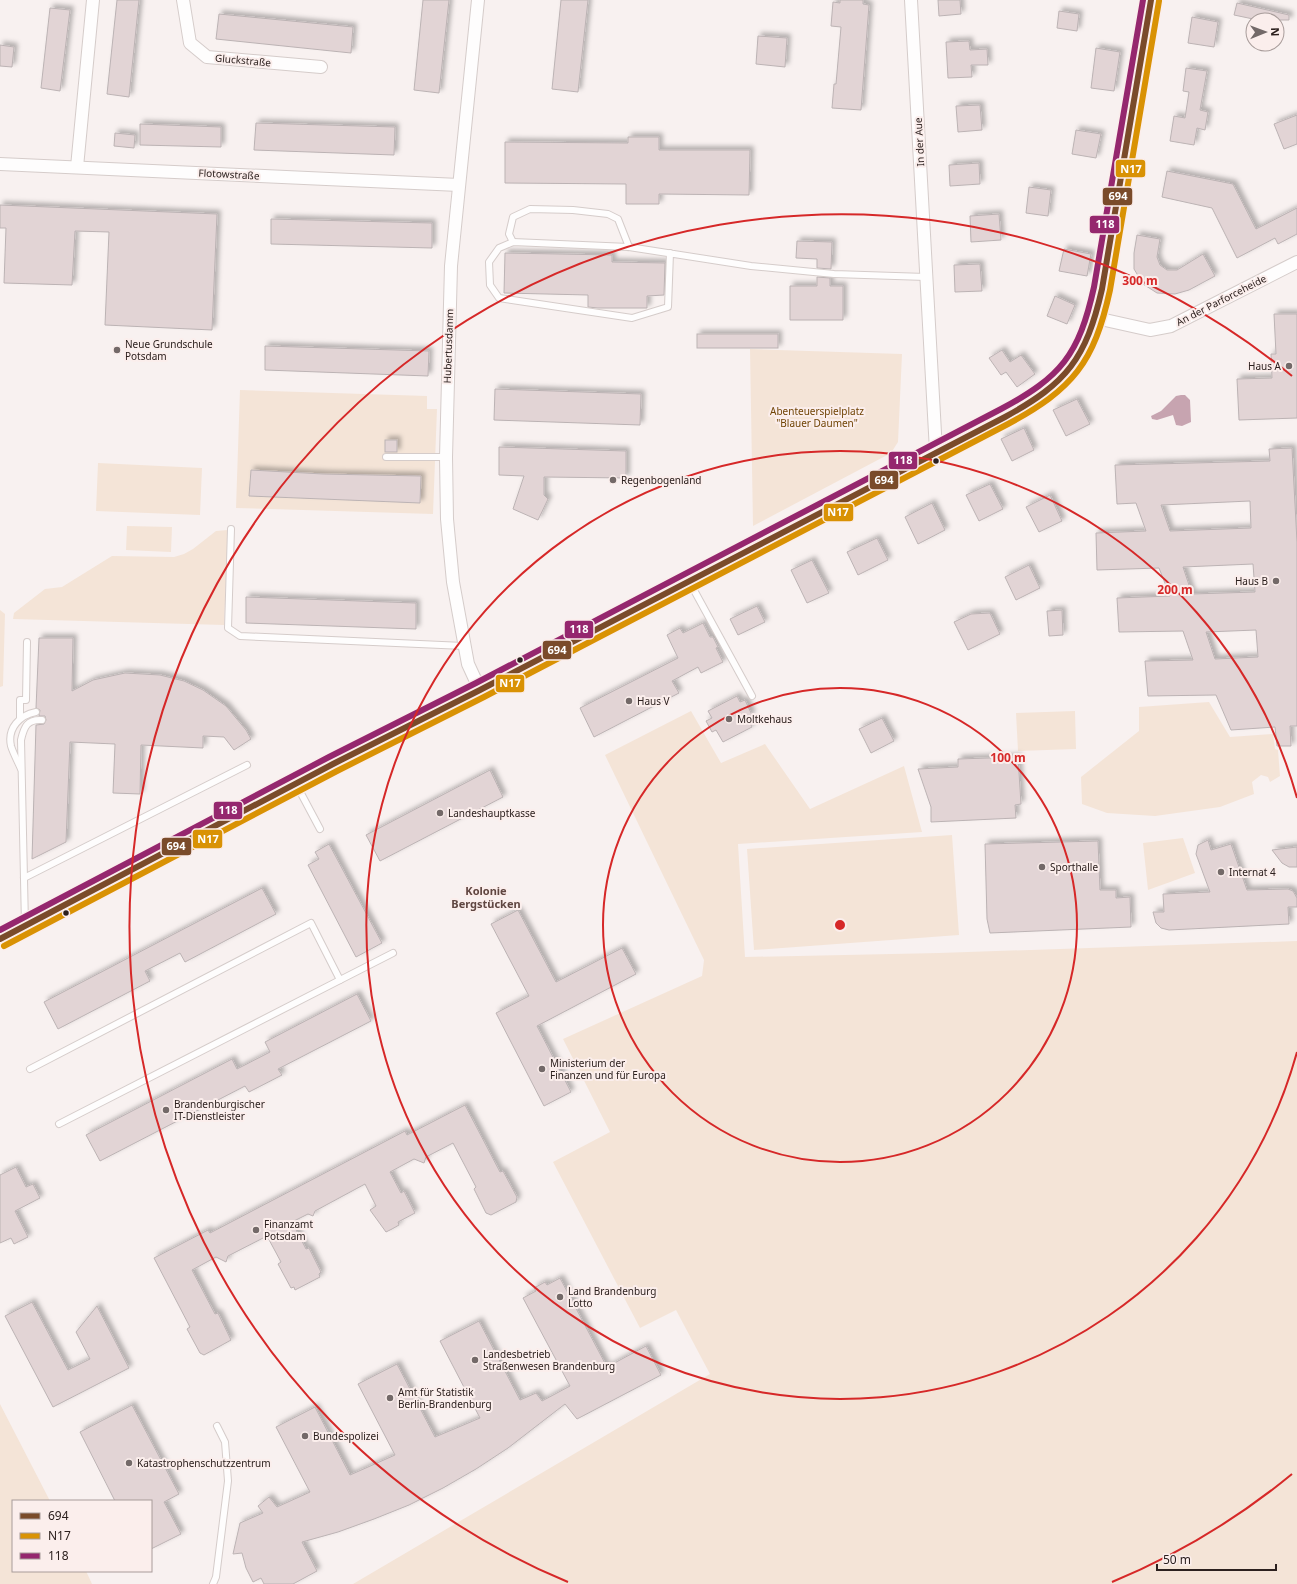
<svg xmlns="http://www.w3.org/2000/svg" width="1297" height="1584" font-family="'Noto Sans',sans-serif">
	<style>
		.green { fill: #f4e4d7 }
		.water { fill: #c7a4b0 }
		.building { fill: #e2d4d5; stroke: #bcb3b4; fill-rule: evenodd; filter: url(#shadow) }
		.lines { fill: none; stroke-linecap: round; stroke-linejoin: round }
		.service-casing { stroke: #d5ccca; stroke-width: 8 }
		.minor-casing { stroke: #d5ccca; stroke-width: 14 }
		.tertiary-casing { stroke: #d5ccca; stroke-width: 18 }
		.service { stroke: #fefdfd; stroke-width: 6 }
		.minor { stroke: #fefdfd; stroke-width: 12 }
		.tertiary { stroke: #fefdfd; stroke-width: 16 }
		.bus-1-casing { stroke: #fbeeec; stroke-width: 9 }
		.bus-2-casing { stroke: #fbeeec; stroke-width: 9 }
		.bus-3-casing { stroke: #fbeeec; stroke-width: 9 }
		.bus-1 { stroke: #7a4b2a; stroke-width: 6 }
		.bus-2 { stroke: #d99204; stroke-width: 6 }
		.bus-3 { stroke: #95276e; stroke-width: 6 }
		.ring { fill: none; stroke: #d62828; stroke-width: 2 }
		.poi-dot { fill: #736968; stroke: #fbeeec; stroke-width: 1.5 }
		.bus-dot { fill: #2c201e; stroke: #fbeeec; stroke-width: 1.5 }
		.labels { text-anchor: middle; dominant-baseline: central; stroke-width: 4; stroke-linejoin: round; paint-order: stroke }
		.street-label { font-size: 10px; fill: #2c201e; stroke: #fbeeec }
		.poi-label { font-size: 10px; fill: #2c201e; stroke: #fbeeec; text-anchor: start }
		.park-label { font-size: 10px; fill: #704405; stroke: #fbeeec }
		.neighbourhood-label { font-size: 11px; font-weight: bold; fill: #604641; stroke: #fbeeec }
		.centre { fill: #d62828; stroke: #fbeeec; stroke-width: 2 }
		.ring-label { font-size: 12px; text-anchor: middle; font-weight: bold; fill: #d62828; stroke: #fbeeec; stroke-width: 4; stroke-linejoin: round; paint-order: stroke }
		.line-badge { stroke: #fbeeec; stroke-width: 1.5 }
		.badge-label { font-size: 11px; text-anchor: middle; font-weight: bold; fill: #fff }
	</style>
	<defs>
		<filter id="shadow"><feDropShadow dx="3.5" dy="-3.5" stdDeviation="2" flood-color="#0004"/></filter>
	</defs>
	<rect width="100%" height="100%" fill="#f8f1f0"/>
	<g class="green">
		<path d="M750,349l152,5 -4,88 -7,11 -138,73z"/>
		<path d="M240,390l187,6v13h10l-4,105 -197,-6z"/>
		<path d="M98,463l104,5 -2,47 -104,-4z"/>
		<path d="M127,526l45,1 -1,25 -45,-2z"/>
		<path d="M228,530l-4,95 -211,-6 1,-6 31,-24 17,-2 50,-31 62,1 10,-3 9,-5 23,-18z"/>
		<path d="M0,610l5,4 -2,72 -3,1z"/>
		<path d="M1209,702l21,35 43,-3 2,15 3,1 2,26 -10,6 -2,-5 -7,-2 -9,7 2,12 -34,13 -65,9 -48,-3 -25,-9 -1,-27 58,-46v-24z"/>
		<path d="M691,711l30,52 44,-19 45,65 94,-43 18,66 -184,12 7,113 194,-4 358,-12v643h-944l357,-210 -34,-64 -36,18 -87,-166 57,-30 -47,-93 139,-63 2,-16 -99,-205z"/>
		<path d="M1075,711l1,38 -58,2 -2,-38z"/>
		<path d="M952,835l7,100 -205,15 -7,-101z"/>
		<path d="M1183,838l12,35 -47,17 -5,-47z"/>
		<path d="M0,1404l50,97h-37v70h73l6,13h-92z"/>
	</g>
	<path class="water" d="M1181,395h4l5,5 1,22 -9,4 -6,-1 -3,-10 -16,5 -5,-1 -1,-3 10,-5 15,-15z"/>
	<g class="building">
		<path d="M117,0h22l-10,97 -22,-3z"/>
		<path d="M423,0h26l-10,93 -25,-3z"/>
		<path d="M561,0h27l-10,92 -26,-3z"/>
		<path d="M840,0h23v4l6,1 -8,105 -29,-2 2,-24h2l5,-57 -10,-1 2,-24 7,1z"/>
		<path d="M938,0h22l1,14 -22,2z"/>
		<path d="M1237,3l52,12v5h-31l-24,-5z"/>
		<path d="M50,8l20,2 -10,81 -19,-3z"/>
		<path d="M1059,11l20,3 -2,17 -20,-3z"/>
		<path d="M219,14l134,13 -2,26 -135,-14z"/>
		<path d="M1192,17l26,5 -4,25 -26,-4z"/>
		<path d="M758,36l29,2 -2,29 -29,-3z"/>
		<path d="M969,41l1,9 17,-1 1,16h-17l1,12 -24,1 -2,-36z"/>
		<path d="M0,45l14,2 -2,20 -12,-1z"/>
		<path d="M1096,48l24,4 -6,39 -23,-3z"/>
		<path d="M1186,68l21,3 -7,39 8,2 -3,18 -8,-2 -3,17 -24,-4 4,-25 11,2 4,-26 -6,-1z"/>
		<path d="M980,105l2,25 -24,2 -2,-26z"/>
		<path d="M1297,115v29l-13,5 -10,-25z"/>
		<path d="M256,123l139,4 -1,28 -140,-5z"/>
		<path d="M140,124l81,3v20l-81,-2z"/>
		<path d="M1076,130l25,4 -5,24 -24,-4z"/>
		<path d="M115,133l20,2 -1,13 -20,-2z"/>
		<path d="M628,137h31v13h91l-1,45 -90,-1v10h-33v-20l-121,-1v-41l123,1z"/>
		<path d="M979,163l1,21 -30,2 -1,-21z"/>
		<path d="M1167,171l66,13 23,45 41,-21v26l-19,10 -3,-6 -38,20 -25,-50 -50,-11z"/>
		<path d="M1029,187l22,3 -3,26 -22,-3z"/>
		<path d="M0,205l217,9 -5,116 -107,-5 4,-93 -34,-1 -3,54 -68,-2 2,-55h-6z"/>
		<path d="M999,214l2,26 -30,2 -1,-26z"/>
		<path d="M271,219l161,4v25l-161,-4z"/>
		<path d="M1137,235l23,4 -3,18 3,8 7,5h10l26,-16 12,22 -26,14 -14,4 -18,-1 -14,-9 -9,-15v-16z"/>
		<path d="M797,241l35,1 -1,27 -14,-1v-9l-21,-1z"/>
		<path d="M1064,249l27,5 -4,22 -28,-5z"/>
		<path d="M505,253l107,2v7l53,1 -1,32 -17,1v12h-49l-10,-1v-12l-84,-2z"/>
		<path d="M980,264l2,27 -27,1 -1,-27z"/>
		<path d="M817,277l13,1v8h13v34h-53v-34h27z"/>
		<path d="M1055,296l20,9 -8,19 -20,-8z"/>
		<path d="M1274,314h23v104l-58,2 -2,-41 35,-1 -1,-24h5z"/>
		<rect x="697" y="334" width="81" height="14"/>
		<path d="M265,346l164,5 -1,25 -163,-6z"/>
		<path d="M1002,350l8,12 11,-7 14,19 -18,13 -11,-15 -5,3 -12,-17z"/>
		<path d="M495,389l146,5 -1,31 -146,-5z"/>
		<path d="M1077,399l13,25 -24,12 -13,-26z"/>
		<path d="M1024,428l10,22 -22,11 -11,-22z"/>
		<rect x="385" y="440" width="12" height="12"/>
		<path d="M499,447l127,4v27l-82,-1v18l4,4 -10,21 -25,-11 11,-33 -25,-1z"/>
		<path d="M1292,448l5,94v184h-7l1,20h-14l-2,-19 -44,3 -15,-35 -68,1 -3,-35 48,-1 -10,-29 -64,1 -2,-34 53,-2 -11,-28 -62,2 -1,-37 50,-2 -10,-28 -19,1 -2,-39 155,-4 -1,-12zM1250,501l1,27 -81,3 -9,-26zM1253,564l2,28 -63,2 -9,-27zM1256,630l2,27 -43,2 -9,-27z"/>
		<path d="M251,470l72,4 98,2 -1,27 -171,-7z"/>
		<path d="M990,484l13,25 -24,12 -13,-26z"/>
		<path d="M1050,495l12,26 -23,11 -13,-25z"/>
		<path d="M932,503l13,27 -27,14 -13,-27z"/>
		<path d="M877,538l11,22 -30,15 -11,-23z"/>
		<path d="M812,560l17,33 -22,10 -16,-33z"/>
		<path d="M1029,565l11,23 -24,12 -11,-23z"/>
		<path d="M246,597l170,6v26l-170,-6z"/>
		<path d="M757,606l8,16 -27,13 -8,-16z"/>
		<path d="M1062,610l1,25 -14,1 -2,-25z"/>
		<path d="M990,613l10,21 -32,16 -14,-28 17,-8z"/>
		<path d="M703,623l7,14h3l5,10 -2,1 7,14 -22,11 -3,-6 -26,14 7,12 -85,44 -14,-29 98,-50 -11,-23 13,-7 3,5z"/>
		<path d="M39,638h34l-1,53 21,-11 32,-7 35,2 24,6 19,9 23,16 20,24 5,9 -17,11 -10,-13 -21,-1v12l-62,-3 -1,49 -27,-1 2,-49 -45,-2 -4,100 -34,17 4,-134 8,-1 2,-4 -1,-4h-6l1,-6 -4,-2z"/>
		<path d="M737,696l3,6 5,-2 7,15 -5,2 5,10 -29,15 -7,-12 -4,2 -6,-11 6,-3 -4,-7z"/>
		<path d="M882,718l12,23 -23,12 -12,-24z"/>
		<path d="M1018,757l3,47 -6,1 1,13 -85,4v-15l-13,-38 40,-2v-8z"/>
		<path d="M490,770l13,27 -123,64 -14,-26z"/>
		<path d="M1208,840l3,10 20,-6 16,46 41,-1 5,2 4,7v9h-9l1,17 -120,6 -8,-2 -5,-5 -3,-11h11l-1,-18 47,-2 -14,-38 2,-9z"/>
		<path d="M1098,841l2,49h16v8l14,-1 1,30 -141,6 -3,-14 -2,-75z"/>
		<path d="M329,844l53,99 -26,14 -48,-92 11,-6 -4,-7z"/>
		<path d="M1297,847v20h-8l-7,-4 -10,-13z"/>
		<path d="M262,888l14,26 -91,48 -5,-9 -35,18 5,10 -92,48 -14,-27z"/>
		<path d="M518,910l38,72 66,-34 14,26 -99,52 34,66 -27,14 -48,-93 33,-17 -38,-72z"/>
		<path d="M357,994l14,27 -93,48 4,6 -33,17 -4,-6 -145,75 -14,-26 146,-76 5,10 33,-17 -5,-10z"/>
		<path d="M465,1105l35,67 3,-1 14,26 -1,5 -25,13 -5,-2 -12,-24 2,-2 -23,-44 -27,14 -2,6 -10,-4 -24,13 11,21 3,-2 11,22 -17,9 1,3 -7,4 -6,3 -16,-22 6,-4 -11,-22 -50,27 -2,5 -5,-2 -16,8 14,27 3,-1 12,24 -2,2 1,3 -25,13 -1,-3 -3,1 -13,-24 3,-2 -14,-26 -39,20 -2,6 -10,-5 -24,13 23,44 3,-1 13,27 -27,15 -4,-2 -13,-24 3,-2 -36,-69 54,-28 2,3 195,-102 2,4z"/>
		<path d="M16,1167l10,20 7,-3 7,14 -25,13 13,26 -14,7 -3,-6 -11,5v-68z"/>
		<path d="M560,1278l47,89 39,-21 15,29 -84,44 -12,-15 -57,44 -32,21 -33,19 -34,17 -35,14 -36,13 -36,10 15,29 -24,13h-29l-3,-6 -8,4 -7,-14 -4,-15 -9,1 7,-31 23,-10 -5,-7 11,-9 8,10 33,-15 -34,-65 39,-20 35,68 45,-20 -37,-71 39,-20 38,73 45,-19 -40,-77 39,-20 41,79 16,-7 6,8 28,-15 -47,-88 13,-7 -2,-3 11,-6 2,3z"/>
		<path d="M32,1302l36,68 22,-11 -14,-27 21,-26 32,62 -76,39 -48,-91z"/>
		<path d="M132,1405l47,89 -15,8 17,32 -30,15v-48h-36l-35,-69z"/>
	</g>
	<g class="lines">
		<g class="service-casing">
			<g id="service">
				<path d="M513,242l-4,-8 4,-17 17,-8 43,1 35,4 10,5 11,28"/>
				<path d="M670,253l-2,54 -36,11 -133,-20 -9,-13 -1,-23 10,-14 14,-6 116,5 122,19 83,8 92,3"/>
				<path d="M386,457h60"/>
				<path d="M231,529l-3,99 12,8 224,10"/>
				<path d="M689,581l63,115"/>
				<path d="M20,718v-18h6l1,-58"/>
				<path d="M21,769c-3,-7 -8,-16 -10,-23 -4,-18 9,-31 25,-34"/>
				<path d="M296,784l24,45"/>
				<path d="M24,878l223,-113"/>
				<path d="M25,925l-4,-185c3,-13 6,-21 21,-20"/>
				<path d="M30,1069l281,-146 29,57 53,-27"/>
				<path d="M59,1124l281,-144"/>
				<path d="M213,1584l3,-7 12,-96 -3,-39 -8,-16"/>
			</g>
		</g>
		<g class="minor-casing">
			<g id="minor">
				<path d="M183,0l7,43 17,14 114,10"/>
				<path d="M478,0l-27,266 -5,191 1,62 6,63 15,82 12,26"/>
				<path d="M911,0l25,451"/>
				<path d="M0,164l459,21"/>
				<path d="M77,167l16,-167"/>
				<path d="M1096,318l54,12 21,-4 126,-64"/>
			</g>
		</g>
		<g class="tertiary-casing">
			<path id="tertiary" d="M0,939l333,-175 147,-74 482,-252c36,-19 80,-36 107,-68 19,-23 27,-53 33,-81l49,-289"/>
		</g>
		<use href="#service" class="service"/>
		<use href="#minor" class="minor"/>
		<use href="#tertiary" class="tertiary"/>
		<g class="bus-1-casing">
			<path id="bus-1" d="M0,939l333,-175 147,-74 525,-273c62,-34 81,-58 97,-128l49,-289"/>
		</g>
		<g class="bus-2-casing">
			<path id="bus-2" d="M4,946l333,-175 147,-74 524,-273c65,-35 86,-61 102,-134l49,-289"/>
		</g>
		<g class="bus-3-casing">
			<path id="bus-3" d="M0,930l329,-173 147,-74 525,-274c60,-32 78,-54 93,-122l49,-287"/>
		</g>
		<use href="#bus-1" class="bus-1"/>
		<use href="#bus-2" class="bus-2"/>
		<use href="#bus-3" class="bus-3"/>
	</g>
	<g class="ring">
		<circle cx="840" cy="925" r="237"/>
		<path d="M1297 1052A474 474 0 1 1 1297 798"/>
		<path d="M1292 1474A711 711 0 0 1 1112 1582M568 1582A711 711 0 1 1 1292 376"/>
	</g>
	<g class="poi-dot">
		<circle cx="117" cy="350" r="4"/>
		<circle cx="1289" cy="366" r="4"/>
		<circle cx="613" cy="480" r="4"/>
		<circle cx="1276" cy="581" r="4"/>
		<circle cx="629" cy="701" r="4"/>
		<circle cx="729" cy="719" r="4"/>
		<circle cx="440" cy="813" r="4"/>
		<circle cx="1042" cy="867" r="4"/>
		<circle cx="1221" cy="872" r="4"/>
		<circle cx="542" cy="1069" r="4"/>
		<circle cx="166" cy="1110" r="4"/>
		<circle cx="256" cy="1230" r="4"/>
		<circle cx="560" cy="1297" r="4"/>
		<circle cx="475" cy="1360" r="4"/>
		<circle cx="390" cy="1398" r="4"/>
		<circle cx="305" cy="1436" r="4"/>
		<circle cx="129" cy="1463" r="4"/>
	</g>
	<g class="bus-dot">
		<circle cx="936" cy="461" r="3.5"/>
		<circle cx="520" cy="660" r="3.5"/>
		<circle cx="66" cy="913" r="3.5"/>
	</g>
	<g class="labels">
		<g class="street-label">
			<text transform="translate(243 60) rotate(5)">Gluckstraße</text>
			<text transform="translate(919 142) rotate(-93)">In der Aue</text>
			<text transform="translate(229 174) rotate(3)">Flotowstraße</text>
			<text transform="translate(1221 300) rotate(-27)">An der Parforceheide</text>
			<text transform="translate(448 346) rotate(-88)">Hubertusdamm</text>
		</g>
		<g class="poi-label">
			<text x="125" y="344">Neue Grundschule<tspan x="125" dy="12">Potsdam</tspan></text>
			<text x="1281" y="366" text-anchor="end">Haus A</text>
			<text x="621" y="480">Regenbogenland</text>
			<text x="1268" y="581" text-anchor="end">Haus B</text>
			<text x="637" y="701">Haus V</text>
			<text x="737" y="719">Moltkehaus</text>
			<text x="448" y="813">Landeshauptkasse</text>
			<text x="1050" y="867">Sporthalle</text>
			<text x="1229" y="872">Internat 4</text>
			<text x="550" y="1063">Ministerium der<tspan x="550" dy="12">Finanzen und für Europa</tspan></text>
			<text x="174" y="1104">Brandenburgischer<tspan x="174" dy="12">IT-Dienstleister</tspan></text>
			<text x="264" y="1224">Finanzamt<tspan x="264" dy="12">Potsdam</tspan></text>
			<text x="568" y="1291">Land Brandenburg<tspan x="568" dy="12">Lotto</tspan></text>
			<text x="483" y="1354">Landesbetrieb<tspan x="483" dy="12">Straßenwesen Brandenburg</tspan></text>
			<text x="398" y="1392">Amt für Statistik<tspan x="398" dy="12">Berlin-Brandenburg</tspan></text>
			<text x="313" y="1436">Bundespolizei</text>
			<text x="137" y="1463">Katastrophenschutzzentrum</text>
		</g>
		<g class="park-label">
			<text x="817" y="411">Abenteuerspielplatz<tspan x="817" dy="12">"Blauer Daumen"</tspan></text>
		</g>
		<g class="neighbourhood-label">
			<text x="486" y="890">Kolonie<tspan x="486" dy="13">Bergstücken</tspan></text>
		</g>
	</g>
	<circle cx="840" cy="925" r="6" class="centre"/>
	<g class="ring-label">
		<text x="1140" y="285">300 m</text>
		<text x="1175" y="594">200 m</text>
		<text x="1008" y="762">100 m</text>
	</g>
	<g class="line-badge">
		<rect x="1115" y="159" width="31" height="19" rx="4" fill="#d99204"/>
		<rect x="1102" y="187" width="31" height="19" rx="4" fill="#7a4b2a"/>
		<rect x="1089" y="215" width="31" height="19" rx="4" fill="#95276e"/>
		<rect x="888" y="451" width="30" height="19" rx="4" fill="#95276e"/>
		<rect x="869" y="470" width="30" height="20" rx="4" fill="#7a4b2a"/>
		<rect x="823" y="503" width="31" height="19" rx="4" fill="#d99204"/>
		<rect x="564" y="620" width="30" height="19" rx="4" fill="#95276e"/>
		<rect x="542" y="640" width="30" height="20" rx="4" fill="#7a4b2a"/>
		<rect x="495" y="674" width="30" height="19" rx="4" fill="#d99204"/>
		<rect x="213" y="801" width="30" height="19" rx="4" fill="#95276e"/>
		<rect x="192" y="829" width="31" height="20" rx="4" fill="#d99204"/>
		<rect x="161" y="837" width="31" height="19" rx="4" fill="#7a4b2a"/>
	</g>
	<g class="badge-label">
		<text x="1131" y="173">N17</text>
		<text x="1118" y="200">694</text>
		<text x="1105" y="228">118</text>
		<text x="903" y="464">118</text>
		<text x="884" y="484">694</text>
		<text x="838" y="516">N17</text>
		<text x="579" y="633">118</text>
		<text x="557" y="654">694</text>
		<text x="510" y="687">N17</text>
		<text x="228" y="814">118</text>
		<text x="208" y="843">N17</text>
		<text x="176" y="850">694</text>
	</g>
	<rect x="12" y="1500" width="140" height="72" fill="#fbeeec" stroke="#a89c9a"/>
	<rect x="20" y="1513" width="20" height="6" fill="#7a4b2a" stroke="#a89c9a"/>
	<text x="48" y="1520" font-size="12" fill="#2c201e">694</text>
	<rect x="20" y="1533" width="20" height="6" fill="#d99204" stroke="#a89c9a"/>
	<text x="48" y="1540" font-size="12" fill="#2c201e">N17</text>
	<rect x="20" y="1553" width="20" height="6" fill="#95276e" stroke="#a89c9a"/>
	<text x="48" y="1560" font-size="12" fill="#2c201e">118</text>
	<g transform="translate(1265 32) rotate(89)"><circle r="19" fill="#fbeeec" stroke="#a89c9a"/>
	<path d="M0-3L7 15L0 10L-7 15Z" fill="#736968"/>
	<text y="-6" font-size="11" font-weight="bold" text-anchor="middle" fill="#2c201e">N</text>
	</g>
	<path d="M1157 1564v6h119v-6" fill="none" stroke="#2c201e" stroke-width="2"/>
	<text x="1163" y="1564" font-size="12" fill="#2c201e" stroke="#fbeeec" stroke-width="3" paint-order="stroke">50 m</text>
</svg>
